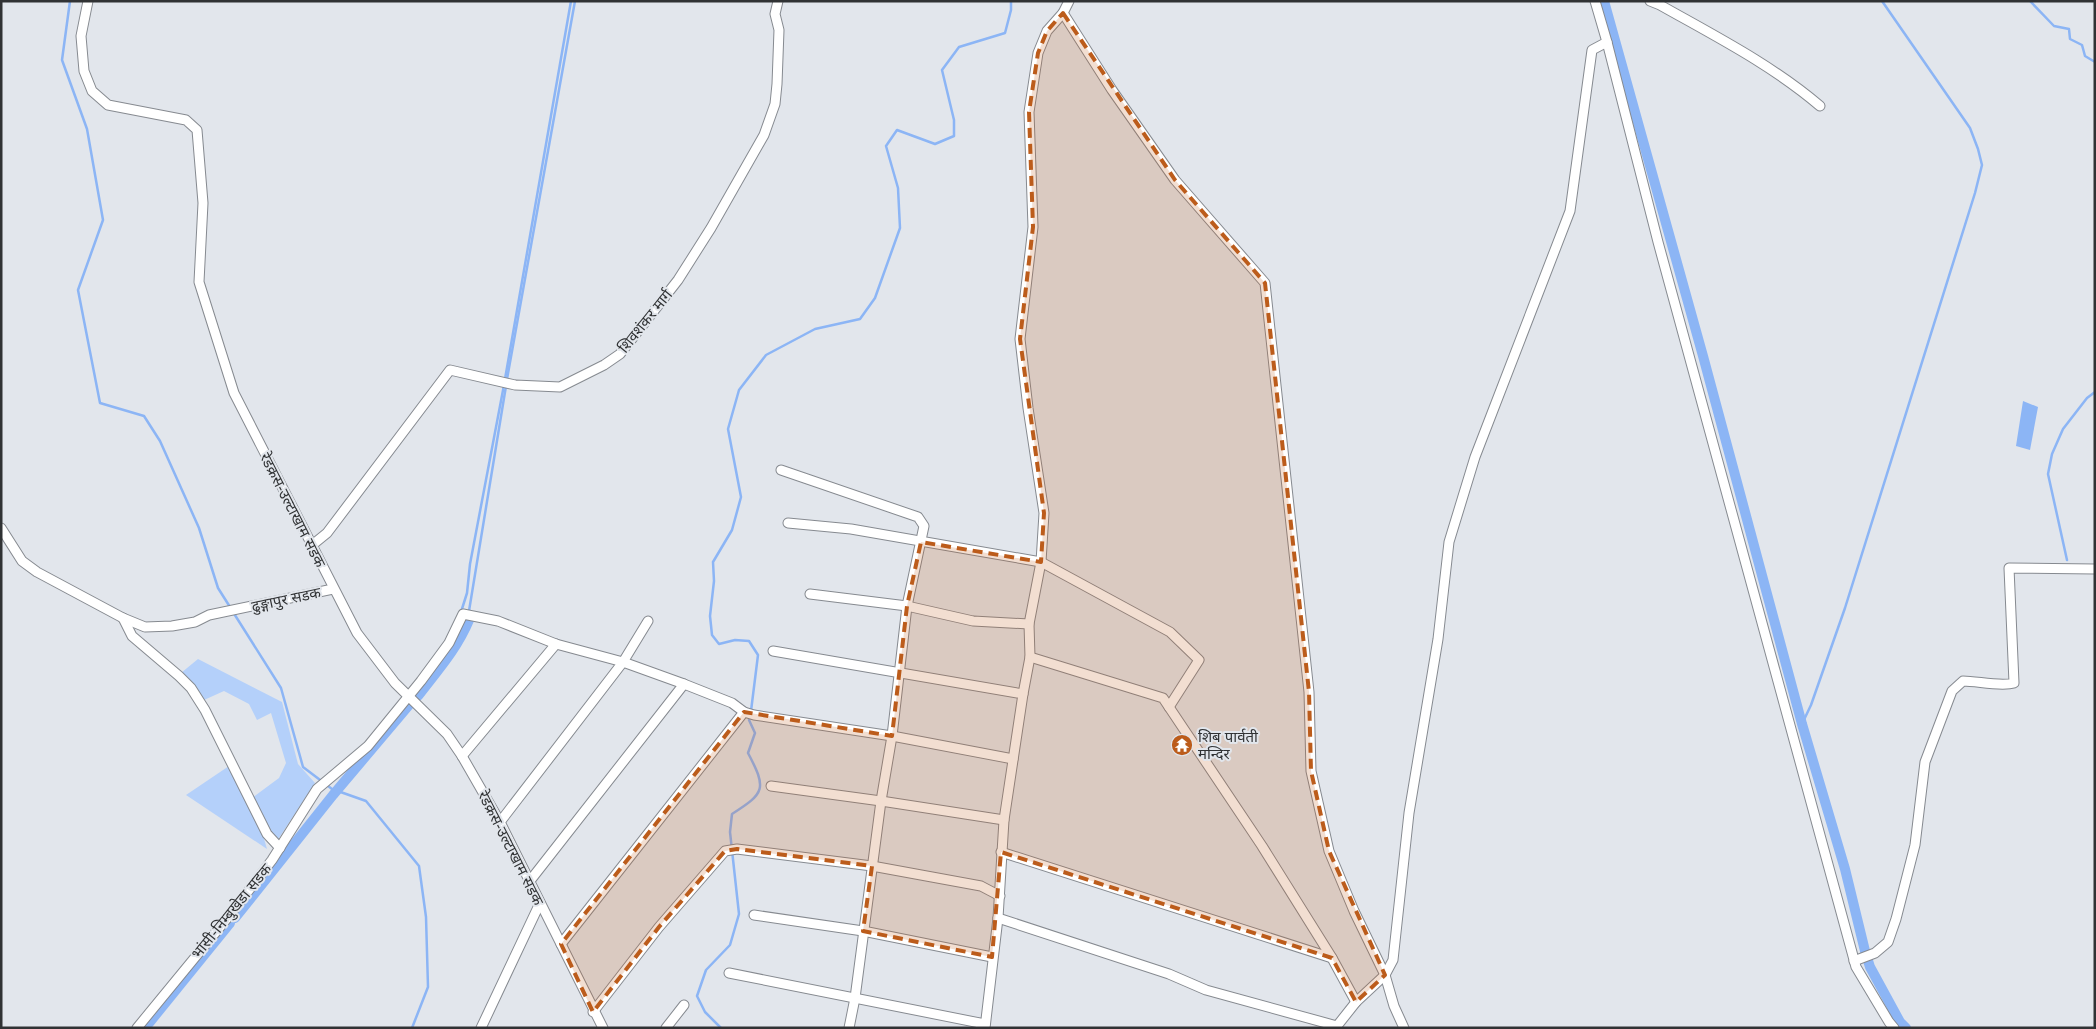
<svg xmlns="http://www.w3.org/2000/svg" width="2096" height="1029" font-family="Helvetica,'Noto Sans Devanagari',sans-serif">
	<style>
		.green { fill: #b4d0fa }
		.water { fill: #8cb5f5 }
		.lines { fill: none; stroke-linecap: round; stroke-linejoin: round }
		.stream { stroke: #8cb5f5; stroke-width: 2.5 }
		.canal { stroke: #8cb5f5; stroke-width: 10 }
		.street-casing { stroke: #868a90; stroke-width: 11 }
		.street { stroke: #fff; stroke-width: 9 }
		.marked { fill: #bc5c1b; fill-opacity: 0.2; stroke: #bc5c1b; stroke-width: 4; stroke-dasharray: 10 6; stroke-linejoin: round }
		.labels { text-anchor: middle; dominant-baseline: central; stroke-width: 4; stroke-linejoin: round; paint-order: stroke }
		.street-label { font-size: 15px; fill: #303234; stroke: #e2e6ec }
		.poi-label { font-size: 15px; fill: #303234; stroke: #e2e6ec; text-anchor: start }
	</style>
	<rect width="100%" height="100%" fill="#e2e6ec"/>
	<g class="green">
		<path d="M198,659l84,43 16,62 17,19 -38,58 -25,-43 27,-20 7,-15 -15,-50 -14,7 -8,-16 -25,-13 -20,9 -23,-27z"/>
		<path d="M229,766l31,59 7,24 -81,-54z"/>
	</g>
	<path class="water" d="M2023,401l15,6 -8,43 -14,-4z"/>
	<g class="lines">
		<g class="stream">
			<path d="M70,1l-8,59 25,69 16,91 -25,70 22,113 44,13 16,25 39,87 19,60 12,19"/>
			<path d="M2030,1l24,25 15,3 1,10 12,6 3,11 10,6"/>
			<path d="M505,379l66,-378"/>
			<path d="M507,379l68,-378"/>
			<path d="M2067,560l-19,-86 4,-20 11,-25 24,-31 8,-6"/>
			<path d="M469,611l37,-225"/>
			<path d="M233,612l48,76 22,79 29,22 34,12 53,65 7,51 2,70 -16,41"/>
			<path d="M461,612l6,-19 3,-29 34,-179"/>
			<path d="M751,711l7,-56 -9,-14 -14,-1 -16,4 -7,-9 -2,-19 4,-35 -1,-19 19,-32 9,-33 -13,-68 11,-39 27,-35 49,-26 45,-10 15,-21 25,-70 -2,-40 -12,-42 11,-16 38,14 19,-8v-16l-12,-50 17,-23 46,-14 6,-23v-9"/>
			<path d="M1802,724l9,-19 34,-97 130,-415 7,-28 -4,-16 -8,-21 -88,-127"/>
			<path d="M721,1028l-16,-16 -8,-16 9,-26 24,-25 9,-31 -9,-82 2,-18c33,-21 35,-25 16,-61l7,-20 -6,-13 1,-4"/>
		</g>
		<g class="canal">
			<path d="M1604,1l99,355 99,368 43,145 20,82 5,16 30,55 6,6"/>
			<path d="M418,696c19,-25 39,-47 51,-76"/>
			<path d="M235,918l98,-123 76,-90"/>
			<path d="M145,1028l85,-105"/>
		</g>
		<g class="street-casing">
			<g id="street">
				<path d="M88,1l-7,35 3,35 8,20 16,14 78,15 11,10 6,73 -4,79 35,111 123,240 38,50 52,51 15,22 38,66 103,206"/>
				<path d="M1650,1l10,4c55,31 112,60 160,101"/>
				<path d="M1063,13l49,77 63,90 90,103 44,409 2,79 18,80 25,60 31,64 9,31 10,22"/>
				<path d="M1607,42l51,200 198,725 33,55 5,6"/>
				<path d="M781,470l137,47 6,9 -17,80 -15,130 -11,65 -26,197 -6,30"/>
				<path d="M788,523l63,6 190,33 129,70 29,28 -30,47"/>
				<path d="M1,528l21,33 15,11 86,46 22,9 27,-1 23,-4 14,-7 124,-26"/>
				<path d="M311,546l16,-13 123,-163 65,15 45,2 44,-22 16,-11 58,-74 33,-52 53,-93 11,-31 2,-20 2,-54 -4,-16 3,-13"/>
				<path d="M810,594l97,12 66,15 56,3"/>
				<path d="M123,618l9,18 47,40 12,12 14,22 62,124 13,14"/>
				<path d="M773,651l250,43"/>
				<path d="M1030,657l133,41 99,148 70,112 24,44"/>
				<path d="M462,756l94,-112"/>
				<path d="M771,786l110,15 123,19"/>
				<path d="M500,822l123,-160 25,-41"/>
				<path d="M1001,852l331,106"/>
				<path d="M529,882l155,-198"/>
				<path d="M754,915l109,16 129,26"/>
				<path d="M998,918l171,56 37,16 131,36"/>
				<path d="M561,944l183,-232"/>
				<path d="M1854,961l21,-8 13,-11 8,-23 19,-74 10,-83 27,-71 11,-10c14,0 38,6 51,2l-5,-115 86,1"/>
				<path d="M729,973l256,51"/>
				<path d="M593,1012l66,-85 66,-76 12,-2 135,17 109,20 19,10"/>
				<path d="M137,1028l92,-112 43,-56 45,-71 51,-43 53,-65 28,-38 14,-29 35,7 58,23 67,18 61,22 48,19 12,9 10,3 138,21 121,23"/>
				<path d="M481,1028l59,-125"/>
				<path d="M666,1028l18,-23"/>
				<path d="M985,1028l13,-110 6,-98 19,-126 7,-37 -1,-33 12,-62 3,-49 -16,-105 -8,-69 13,-112 -4,-115 9,-59 9,-22 16,-18 6,-12"/>
				<path d="M1338,1028l-1,-2 19,-24 29,-27 8,-15 16,-147 29,-174 11,-97 26,-85 95,-246 22,-161 15,-8 -12,-41"/>
			</g>
		</g>
		<use href="#street" class="street"/>
	</g>
	<path class="marked" d="M1063,13l112,167 90,103 44,409 2,79 18,80 56,124 -29,27 -24,-44 -331,-106 -9,105 -129,-26 9,-65 -135,-17 -12,2 -66,76 -66,85 -32,-68 183,-232 148,24 15,-130 14,-64 120,20 3,-49 -24,-174 13,-112 -4,-115 9,-59 9,-22z"/>
	<defs>
		<g id="temple-disc" transform="scale(1.125)"><circle r="9.5" fill="#bc5c1b" stroke="#e2e6ec"/><path d="M0-6L5-2H3V0L6.5 2.5H4V6H1.5V3h-3V6H-4V2.5H-6.5L-3 0V-2H-5Z" fill="#fff"/></g>
	</defs>
	<g fill-rule="evenodd">
		<use href="#temple-disc" x="1182" y="745"/>
	</g>
	<g class="labels">
		<g class="street-label">
			<text transform="translate(645 321) rotate(-51)">शिवशंकर मार्ग</text>
			<text transform="translate(293 510) rotate(63)">रेडक्रस-उल्टाखाम सडक</text>
			<text transform="translate(286 599) rotate(-12)">ढुङ्गापुर सडक</text>
			<text transform="translate(511 848) rotate(63)">रेडक्रस-उल्टाखाम सडक</text>
			<text transform="translate(231 911) rotate(-51)">भांसी-निम्बुखेडा सडक</text>
		</g>
		<g class="poi-label">
			<text x="1198" y="736">शिब पार्वती<tspan x="1198" dy="17">मन्दिर</tspan></text>
		</g>
	</g>
	<rect width="2096" height="1029" fill="none" stroke="#303234" stroke-width="5"/>
</svg>
